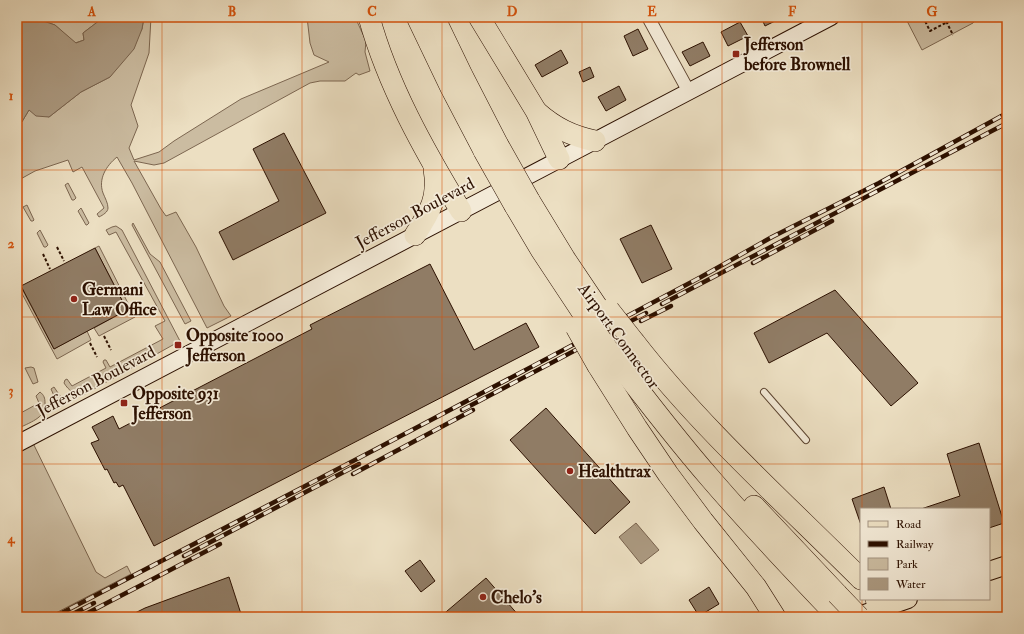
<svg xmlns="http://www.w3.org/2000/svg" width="1024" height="634" font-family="'IM FELL Double Pica',serif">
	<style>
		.green { fill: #cbbca1; stroke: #7c6650 }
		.water { fill: #ab9980; stroke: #78624d }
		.building { fill: #907c65; stroke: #2c1000 }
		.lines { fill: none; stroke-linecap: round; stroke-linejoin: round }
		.service-casing { stroke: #5c4430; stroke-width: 8 }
		.minor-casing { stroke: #5c4430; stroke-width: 14 }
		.secondary-casing { stroke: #2c1000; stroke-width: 18 }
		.primary-casing { stroke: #2c1000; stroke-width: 20 }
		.motorway-casing { stroke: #2c1000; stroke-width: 22 }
		.path { stroke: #2c1000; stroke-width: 2; stroke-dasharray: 3 2; stroke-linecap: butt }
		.service { stroke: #f3ead7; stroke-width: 6 }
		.minor { stroke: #f3ead7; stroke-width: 12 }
		.secondary { stroke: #f3ead7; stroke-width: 16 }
		.primary { stroke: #ecdfc2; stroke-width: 18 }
		.motorway { stroke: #ecdfc2; stroke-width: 21 }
		.rail-casing { stroke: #2c1000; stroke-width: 4.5 }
		.rail { stroke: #f3ead7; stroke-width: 3; stroke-dasharray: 9; stroke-linecap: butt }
		.motorway-bridge-casing { stroke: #2c1000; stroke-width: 22; stroke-linecap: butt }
		.motorway-bridge { stroke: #ecdfc2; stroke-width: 21 }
		.grid { fill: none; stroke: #d5520b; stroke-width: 1; stroke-opacity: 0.55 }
		.poi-dot { fill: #8f2418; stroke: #f3ead7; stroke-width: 1.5 }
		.labels { text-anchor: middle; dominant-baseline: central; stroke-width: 3.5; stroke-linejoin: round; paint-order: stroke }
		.poi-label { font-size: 17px; font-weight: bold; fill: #2c1000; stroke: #f3ead7; text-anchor: start }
		.street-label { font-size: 17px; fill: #2c1000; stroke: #f3ead7 }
		.neatline { fill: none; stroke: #d5520b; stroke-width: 1.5 }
		.grid-label { font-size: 13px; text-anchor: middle; font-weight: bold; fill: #d5520b }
	</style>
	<rect width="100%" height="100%" fill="#ecdfc2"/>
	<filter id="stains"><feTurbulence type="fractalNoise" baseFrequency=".005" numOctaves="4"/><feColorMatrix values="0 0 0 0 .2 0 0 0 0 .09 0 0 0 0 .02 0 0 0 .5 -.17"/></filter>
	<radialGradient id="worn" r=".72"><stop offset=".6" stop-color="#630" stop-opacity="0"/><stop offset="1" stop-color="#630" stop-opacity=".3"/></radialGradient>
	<g class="green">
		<path d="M32,17h72l-21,16 1,7 -9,3 -20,-18z"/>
		<path d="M144,17h7l-2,36 -18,52 7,21 -9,22 5,12 25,-8 15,-11 67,-42 88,-37 -15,-7 -4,-12 -3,-26h48l11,24 -1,11 5,19 -11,4 -3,-2 -11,8h-25l-10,2 -146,80 -10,2 -20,-4 27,48 5,7 10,-4 20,35 28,59 7,10 -24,12 -75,-145 -15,-26c-11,9 -19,22 -14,36 2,5 5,10 5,15 0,4 -5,7 -9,9l-2,-3 7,-6 -22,-41 -9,5 -5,-12 -33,11 -18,10v-51l12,-20 20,7 32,-25 29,-15 32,-48z"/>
		<path d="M905,17h72l-4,6 -51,27z"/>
		<path d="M68,183l8,15 -2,2h-2l-7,-15z"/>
		<path d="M27,205l7,15 -1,1h-2l-8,-14z"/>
		<path d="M81,208l8,15 -2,2h-1l-8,-14z"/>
		<path d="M133,223l17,31 10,8 31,59 -6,3 -53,-99z"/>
		<path d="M116,226l6,4 58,111 -97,54c-9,-1 -14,-4 -19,-12l1,-3 2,-1 5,7 34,-18 -3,-6 1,-2h2l4,7 53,-28 -8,-13 10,-5 -49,-89 -7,3 -3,-5 6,-3z"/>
		<path d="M40,230l8,15 -2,2h-2l-7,-14z"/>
		<path d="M99,246l36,71 -36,19 -5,-8 33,-18 -32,-62z"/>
		<path d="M21,287l33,62 33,-18 4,9 -34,19 -38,-71z"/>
		<path d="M31,367l3,1 4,14 -5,2 -8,-16z"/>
		<path d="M54,387l6,9 6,4c-2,5 -7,7 -11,7v-9l-4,-9z"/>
		<path d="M40,392c4,3 5,6 5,11 2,15 -17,20 -28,26v-14l22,-12 -3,-7z"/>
		<path d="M31,439l65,133 9,6 22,-12 4,8 -83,43h-31v-171z"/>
	</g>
	<g class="water">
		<path d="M17,17h15l23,8 21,18 8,-3 -1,-7 21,-16h40l-2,12 -8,20 -24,28 -29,15 -32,25 -13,-1 -7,-6 -12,20z"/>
		<path d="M636,523l23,27 -18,14 -22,-27z"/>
	</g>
	<g class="building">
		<path d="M761,17h22l-18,9z"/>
		<path d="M740,22l8,14 -20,10 -7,-14z"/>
		<path d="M638,29l10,20 -15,7 -9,-20z"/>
		<path d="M703,42l7,14 -20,10 -8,-14z"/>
		<path d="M561,50l7,13 -26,14 -7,-12z"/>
		<path d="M590,67l4,10 -11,5 -4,-10z"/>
		<path d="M619,86l7,14 -20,11 -8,-14z"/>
		<path d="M284,133l42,80 -93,47 -14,-28 60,-31 -26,-52z"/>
		<path d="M651,225l21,44 -30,14 -22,-44z"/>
		<path d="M95,248l32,62 -73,39 -33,-63z"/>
		<path d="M430,264l44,86 52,-27 13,24 -385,199 -31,-61 -4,2 -3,-5 -2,1 -7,-14 -2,1 -14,-27 8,-3 -7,-13 21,-11 6,13 193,-100 -2,-4z"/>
		<path d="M835,290l83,93 -27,23 -64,-73 -58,30 -15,-30z"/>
		<path d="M546,408l84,94 -35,32 -85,-94z"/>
		<path d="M979,443l25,80 -15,5v-19h-68l39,-13 -13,-42z"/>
		<path d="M884,487l7,22h-30v16l-9,-26z"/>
		<path d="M420,560l15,21 -14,11 -16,-21z"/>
		<path d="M229,577l13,40h-115l18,-9z"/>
		<path d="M486,578l34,39h-80z"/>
		<path d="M709,587l10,17 -20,12 -10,-16z"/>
		<path d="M720,612l2,5h-17z"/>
	</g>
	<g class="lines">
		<g class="service-casing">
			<path id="service" d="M764,392l42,48"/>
		</g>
		<g class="minor-casing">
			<path id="minor" d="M648,17l41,75"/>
		</g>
		<g class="secondary-casing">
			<path id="secondary" d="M17,444l814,-427"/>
		</g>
		<g class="primary-casing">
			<g id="primary">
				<path d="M989,571l18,-6"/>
				<path d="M856,617l52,-18"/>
			</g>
		</g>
		<g class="motorway-casing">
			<g id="motorway">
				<path d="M369,17c19,69 55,133 92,194"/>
				<path d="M417,17l34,71 33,63"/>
				<path d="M434,17l28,58 36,70"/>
				<path d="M479,17l57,94 23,48"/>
				<path d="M537,112c18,16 35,24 58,29"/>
				<path d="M529,200l36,59 37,55"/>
				<path d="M515,206l26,44 47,71"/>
				<path d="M415,235c15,-23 24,-38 19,-66"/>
				<path d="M635,343c67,86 149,159 226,236"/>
				<path d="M611,354c32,42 64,84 99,124 41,48 84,93 128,139"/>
				<path d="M598,366l39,62 31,46 35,47 53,66 19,30"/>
				<path d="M754,506l83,88"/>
				<path d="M876,599l4,10"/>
			</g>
		</g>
		<g class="path">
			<path d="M923,17l7,14 27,-14"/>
			<path d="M944,17l9,18"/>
			<path d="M57,247l7,14"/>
			<path d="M43,254l7,15"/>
			<path d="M104,336l7,14"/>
			<path d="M90,343l7,14"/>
		</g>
		<use href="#service" class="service"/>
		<use href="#minor" class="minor"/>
		<use href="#secondary" class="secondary"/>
		<use href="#primary" class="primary"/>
		<use href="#motorway" class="motorway"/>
		<g class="rail-casing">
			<g id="rail">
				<path d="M753,263l79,-42"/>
				<path d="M662,304l345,-181"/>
				<path d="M641,321l30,-15"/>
				<path d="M462,410l184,-97"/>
				<path d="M353,474l120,-64"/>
				<path d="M184,556l175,-92"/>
				<path d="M54,617l324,-169 323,-171 71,-40 107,-54 128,-70"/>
				<path d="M67,617l27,-14"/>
				<path d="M80,617l140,-73"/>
			</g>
		</g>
		<use href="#rail" class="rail"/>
		<g class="motorway-bridge-casing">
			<g id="motorway-bridge">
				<path d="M498,145l31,55"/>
				<path d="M484,151l31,55"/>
				<path d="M609,310l26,33"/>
				<path d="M588,321l23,33"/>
				<path d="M576,327l22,39"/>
				<path d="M837,594l22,23"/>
			</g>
		</g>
		<use href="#motorway-bridge" class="motorway-bridge"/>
	</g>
	<path class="grid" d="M162,17v600M302,17v600M442,17v600M582,17v600M722,17v600M862,17v492M17,170h990M17,317h990M17,464h990M862,599v18"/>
	<g class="poi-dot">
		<rect x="732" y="50" width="8" height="8" rx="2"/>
		<circle cx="74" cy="299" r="4"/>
		<rect x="174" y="341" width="8" height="8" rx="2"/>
		<rect x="120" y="399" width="8" height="8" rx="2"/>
		<circle cx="570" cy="471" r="4"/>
		<circle cx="483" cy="597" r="4"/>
	</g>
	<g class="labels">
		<g class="poi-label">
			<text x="744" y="44">Jefferson<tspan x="744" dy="20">before Brownell</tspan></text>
			<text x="82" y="289">Germani<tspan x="82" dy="20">Law Office</tspan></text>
			<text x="186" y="335">Opposite 1000<tspan x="186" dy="20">Jefferson</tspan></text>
			<text x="132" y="393">Opposite 931<tspan x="132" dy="20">Jefferson</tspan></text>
			<text x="578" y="471">Healthtrax</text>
			<text x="491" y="597">Chelo's</text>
		</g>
		<g class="street-label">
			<text transform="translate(415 213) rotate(-28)">Jefferson Boulevard</text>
			<text transform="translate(619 336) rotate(54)">Airport Connector</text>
			<text transform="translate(96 381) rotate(-28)">Jefferson Boulevard</text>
		</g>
	</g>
	<rect width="1024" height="634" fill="none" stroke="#ecdfc2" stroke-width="44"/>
	<rect x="860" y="508" width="130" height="92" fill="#f3ead7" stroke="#a39381"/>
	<rect x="868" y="521" width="20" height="6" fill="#ecdfc2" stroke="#a39381"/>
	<text x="896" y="528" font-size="12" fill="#2c1000">Road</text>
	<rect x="868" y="541" width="20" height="6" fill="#2c1000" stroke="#a39381"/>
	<text x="896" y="548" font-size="12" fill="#2c1000">Railway</text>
	<rect x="868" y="558" width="20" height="12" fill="#cbbca1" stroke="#a39381"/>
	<text x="896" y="568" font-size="12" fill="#2c1000">Park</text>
	<rect x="868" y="578" width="20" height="12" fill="#ab9980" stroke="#a39381"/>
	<text x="896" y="588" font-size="12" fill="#2c1000">Water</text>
	<rect x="22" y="22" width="980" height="590" class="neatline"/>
	<g class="grid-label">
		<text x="92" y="16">A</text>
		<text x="232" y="16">B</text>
		<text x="372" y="16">C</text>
		<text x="512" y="16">D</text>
		<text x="652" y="16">E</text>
		<text x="792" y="16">F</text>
		<text x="932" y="16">G</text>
		<text x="11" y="100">1</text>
		<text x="11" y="248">2</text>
		<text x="11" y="395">3</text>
		<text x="11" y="543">4</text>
	</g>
	<rect width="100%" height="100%" filter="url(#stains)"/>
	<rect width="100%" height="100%" fill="url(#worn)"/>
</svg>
